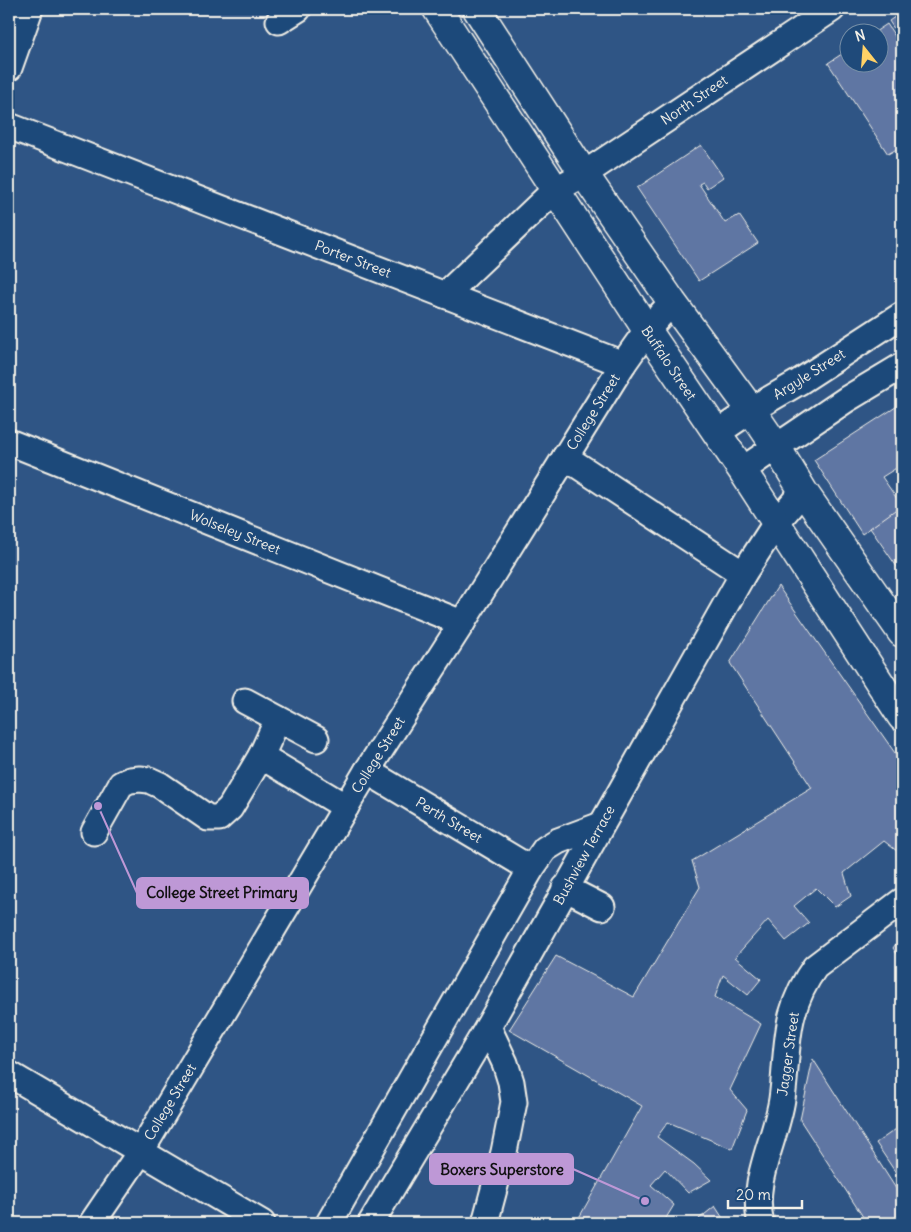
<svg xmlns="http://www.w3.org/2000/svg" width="911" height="1232" font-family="Delius,sans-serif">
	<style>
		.building { fill: #5f76a3; stroke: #f4f1e8 }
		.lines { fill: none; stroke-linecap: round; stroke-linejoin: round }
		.minor-casing { stroke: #f4f1e8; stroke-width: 29 }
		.major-casing { stroke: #f4f1e8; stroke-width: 31 }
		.minor { stroke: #1f4a7a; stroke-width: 25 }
		.major { stroke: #1f4a7a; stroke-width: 28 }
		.labels { text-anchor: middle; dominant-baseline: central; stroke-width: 4.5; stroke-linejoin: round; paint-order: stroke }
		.street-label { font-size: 14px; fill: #f4f1e8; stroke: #1f4a7a }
		.leader { fill: none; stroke: #be98d6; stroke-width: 2 }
		.callout-dot { fill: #be98d6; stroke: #1f4a7a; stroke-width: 2 }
		.callout { fill: #be98d6; stroke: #be98d6; stroke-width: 2 }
		.callout-label { font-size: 15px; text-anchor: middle; font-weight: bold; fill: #111 }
	</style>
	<rect width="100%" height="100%" fill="#2f5585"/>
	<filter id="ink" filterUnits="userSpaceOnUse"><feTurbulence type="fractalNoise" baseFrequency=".02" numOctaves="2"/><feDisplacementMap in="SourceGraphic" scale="10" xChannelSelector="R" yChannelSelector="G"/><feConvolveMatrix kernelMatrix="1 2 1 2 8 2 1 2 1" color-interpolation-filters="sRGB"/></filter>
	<g filter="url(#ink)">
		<g class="building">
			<path d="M902,12v29l-13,-20z"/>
			<path d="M887,24l15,23v99l-14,8 -60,-91 20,-13v12h30v-30h-3z"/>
			<path d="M701,145l22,32 -16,11 -4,-6 -4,2 26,39 14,-8 19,28 -59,38 -62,-93z"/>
			<path d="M902,403v69l-4,-5 -16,10 20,29 -40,28 -48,-74z"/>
			<path d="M902,505v69l-32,-46z"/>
			<path d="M778,586l124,177v92l-18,-14 -40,32 7,23 -16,11 -19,-19 -22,18 15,17 -23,18 -18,-21 -33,37 26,22 -13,16 -25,-20 -8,22 46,27 -31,66 17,20 -15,39 -64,-27 -11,15 37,27 17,16 -23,13 -23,-24 -14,16 23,20 -11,18h-87l66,-117 -133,-76 47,-74 78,41 66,-110 -8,-26 120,-73 -82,-125z"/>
			<path d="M902,935v26l-9,-13z"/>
			<path d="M813,1059l89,139v25h-35l-67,-103z"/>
			<path d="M902,1125v52l-2,2 -24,-36z"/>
			<path d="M715,1206l11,17h-25l-2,-4z"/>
		</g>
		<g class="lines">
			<g class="minor-casing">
				<g id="minor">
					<path d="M279,21l19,-12"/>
					<path d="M9,68l21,-59"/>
					<path d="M9,126l614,238 24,-34 25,-28"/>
					<path d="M445,295l110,-105 29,-16 248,-165"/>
					<path d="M717,433l34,-23 48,-28 103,-67"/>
					<path d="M9,442l453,181"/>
					<path d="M565,457l178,117"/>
					<path d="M742,470l105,-71 55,-33"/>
					<path d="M245,701l71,38"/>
					<path d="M278,719l-17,37 85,51"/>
					<path d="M367,771l164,98"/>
					<path d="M94,832l27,-48 9,-4 10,-1 9,1 11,5 48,33h11l11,-10 31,-52"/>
					<path d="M565,888l37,19"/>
					<path d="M9,1074l253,149"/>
					<path d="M92,1223l49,-72 226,-380 95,-148 161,-259"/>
					<path d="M329,1223l202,-354 14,-20 13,-8 43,-16"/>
					<path d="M371,1223l117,-196 255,-453 33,-51 27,-32"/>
					<path d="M485,1223l19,-71 10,-50 -3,-20 -6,-19 -17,-36"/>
					<path d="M761,1223c-11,-41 15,-83 21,-124 4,-27 3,-57 10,-84 5,-18 12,-33 23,-48l87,-66"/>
				</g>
			</g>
			<g class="major-casing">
				<g id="major">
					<path d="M437,9l210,321 95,140 160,247"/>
					<path d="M477,9l107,165 88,128 79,108 26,38 26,43 99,142"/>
				</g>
			</g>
			<use href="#minor" class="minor"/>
			<use href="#major" class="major"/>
		</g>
	</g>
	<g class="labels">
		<g class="street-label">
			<text transform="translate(694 100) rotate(-34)">North Street</text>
			<text transform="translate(353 259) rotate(21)">Porter Street</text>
			<text transform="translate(669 363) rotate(56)">Buffalo Street</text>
			<text transform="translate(809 374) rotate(-32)">Argyle Street</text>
			<text transform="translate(593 412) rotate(-58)">College Street</text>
			<text transform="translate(235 532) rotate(22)">Wolseley Street</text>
			<text transform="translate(378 755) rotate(-58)">College Street</text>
			<text transform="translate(449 820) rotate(31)">Perth Street</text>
			<text transform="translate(584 855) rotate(-61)">Bushview Terrace</text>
			<text transform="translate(788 1054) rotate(-82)">Jagger Street</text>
			<text transform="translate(170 1102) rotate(-59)">College Street</text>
		</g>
	</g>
	<path class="leader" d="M98 806L137 893M645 1201L573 1169"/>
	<g class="callout-dot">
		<circle cx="98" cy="806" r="5"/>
		<circle cx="645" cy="1201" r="5"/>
	</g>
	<g class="callout">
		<rect x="137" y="878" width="171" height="30" rx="5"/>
		<rect x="430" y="1154" width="143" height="30" rx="5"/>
	</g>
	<g class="callout-label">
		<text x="222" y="898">College Street Primary</text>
		<text x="502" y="1175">Boxers Superstore</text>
	</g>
	<rect width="911" height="1232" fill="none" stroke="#1f4a7a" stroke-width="30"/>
	<rect x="15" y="15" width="881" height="1202" fill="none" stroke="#f4f1e8" stroke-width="2" filter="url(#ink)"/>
	<g transform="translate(864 48) rotate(343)"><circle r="24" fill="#1f4a7a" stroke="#748da6"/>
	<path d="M0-4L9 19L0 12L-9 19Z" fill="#ffd166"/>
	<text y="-8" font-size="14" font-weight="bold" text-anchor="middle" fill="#f4f1e8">N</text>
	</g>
	<path d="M728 1200v8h74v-8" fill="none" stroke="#f4f1e8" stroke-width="2.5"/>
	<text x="736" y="1200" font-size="15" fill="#f4f1e8" stroke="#1f4a7a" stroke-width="4" paint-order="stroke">20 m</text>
</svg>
